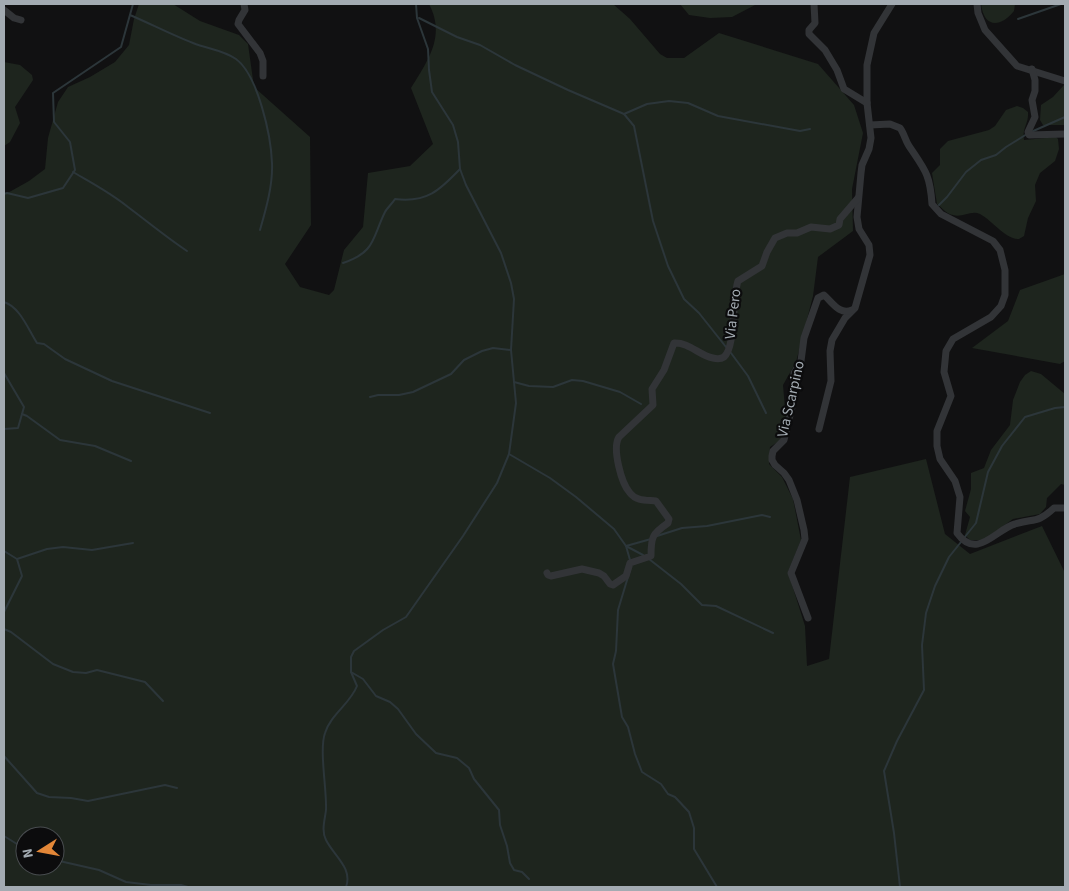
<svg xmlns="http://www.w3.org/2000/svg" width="1069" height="891" font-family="'Source Sans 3',sans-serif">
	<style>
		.green { fill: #1e251e; fill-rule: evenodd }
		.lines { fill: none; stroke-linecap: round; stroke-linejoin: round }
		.stream { stroke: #2c363a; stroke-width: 2 }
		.minor { stroke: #323437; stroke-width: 7 }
		.labels { text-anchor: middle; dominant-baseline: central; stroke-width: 4.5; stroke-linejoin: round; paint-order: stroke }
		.street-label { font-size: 15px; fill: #a3abb2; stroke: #0c0c0d }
	</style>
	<rect width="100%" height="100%" fill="#111112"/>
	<g class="green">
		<path d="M139,4h34l27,17 39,14 9,9 6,43 56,50 1,88 -26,39 15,23 29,8 5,-5 10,-40 19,-23 5,-54 42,-7 23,-22 -22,-56c17,-28 35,-52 18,-84h184l17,15 30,35 7,4h17l35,-25 99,31 36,41 9,28 -11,56 1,42 -35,26 -5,39 -17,66 -13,23 3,35 -5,20 -11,7 -1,17 13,13 11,22 8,41 -13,32 17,54 2,40 22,-7 21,-182 76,-18 19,75 25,20 72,-28 23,47v314h-1061v-692l25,-14 16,-12 3,-31 10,-36 10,-15 22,-10 25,-15 14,-17 5,-26zM25,836h30v30h-30z"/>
		<path d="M680,4h77l-25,13 -22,1 -21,-3z"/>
		<path d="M981,4h34l-1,7c-14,17 -30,17 -33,-7z"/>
		<path d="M4,62l16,3 12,10 1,5 -18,27 5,16 -10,19 -6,4z"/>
		<path d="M1064,85h1v40h-22l-3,-5 1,-15 12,-8z"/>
		<path d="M1017,106l6,2 5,4c1,12 -6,15 -4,28l32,-3 2,2 1,10 -4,12 -15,12 -5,12 1,16 -8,17 -4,18 -5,3c-14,0 -26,-18 -39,-25 -9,-4 -18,4 -27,1 -6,-1 -11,-7 -16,-11l-5,-31 8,-8v-16l8,-8 41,-11 6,-4 11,-16z"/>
		<path d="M1065,274v87l-5,3 -88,-16 36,-27 12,-31z"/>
		<path d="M1031,371l10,3 24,20v91l-4,-1 -14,14 -1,9 -6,7 -27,5 -29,21h-14l-5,-5 5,-18 -5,-6 6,-22v-16l13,-5 7,-18 19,-25 3,-25 7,-18 5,-7z"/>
	</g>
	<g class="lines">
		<g class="stream">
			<path d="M130,15c21,9 42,20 63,28 15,6 30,7 43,16 22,16 35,77 36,104 1,22 -6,46 -12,67"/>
			<path d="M419,18l38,19 23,8 35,20 53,25 56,24 10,12 19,95 15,45 16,33 15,14 27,34"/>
			<path d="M1018,19l43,-15"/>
			<path d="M624,114l23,-10 22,-3 19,2 30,13 82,15 10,-2"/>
			<path d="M1031,132l34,-15"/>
			<path d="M73,172c19,11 38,21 55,35 20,15 38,30 59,44"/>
			<path d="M4,194l3,-1 21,5 35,-10 12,-18 -5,-28 -16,-20 -1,-29 68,-46 12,-43"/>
			<path d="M939,205l8,-8 19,-25 15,-12 15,-5 10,-8 21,-13"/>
			<path d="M343,263c33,-11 29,-25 42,-51 2,-4 7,-8 10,-13 32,4 45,-9 65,-30"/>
			<path d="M4,302c16,5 24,27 33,41l7,1 21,15 47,22 98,32"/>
			<path d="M731,353l17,23 18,37"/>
			<path d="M4,373l20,34 -6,21 -14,1"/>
			<path d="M514,382l15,4 24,1 19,-7 11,1 37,11 21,12"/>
			<path d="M370,397l8,-2h21l14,-3 38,-18 13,-14 18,-9 11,-3 18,2"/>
			<path d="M22,414l5,2 33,24 35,6 36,15"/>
			<path d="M509,454l41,24 26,19 38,32 12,17 4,14"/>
			<path d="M657,536l25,-8 25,-2 55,-11 8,2"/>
			<path d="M964,538l12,-15 12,-51 14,-26 23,-29 30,-9 10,-1"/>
			<path d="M626,546l17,9"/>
			<path d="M626,546l25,-7"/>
			<path d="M4,551l13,8 5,17 -18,36"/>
			<path d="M17,559l30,-10 16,-2 29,3 41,-7"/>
			<path d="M649,559l32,25 21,21 14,1 57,27"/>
			<path d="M631,567l-13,43 -2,41 -3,13 9,53 6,10 7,27 7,18 19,12 7,10 7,3 14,15 5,16v21l23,38"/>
			<path d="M4,629l7,3 42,32 20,8 13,1 11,-3 48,12 18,19"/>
			<path d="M351,672l12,7 13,17 14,6 8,7 18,25 20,19 21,5 12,10 5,11 25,31 1,15 7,21 3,17 4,7 8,2 7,7"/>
			<path d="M4,756l33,37 12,4 22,1 17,3 77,-16 12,3"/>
			<path d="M4,836l21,13"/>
			<path d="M55,860l44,10 27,12 25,3h30l7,2"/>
			<path d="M346,887c7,-19 -12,-31 -20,-47 -5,-9 -1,-21 0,-30 1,-20 -7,-60 -1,-77 6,-19 25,-29 32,-47l-6,-14v-15l3,-6 29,-21 23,-13 57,-81 34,-53 12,-29 7,-51 -5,-53 3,-51 -3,-16 -10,-30 -35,-68 -6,-16 -2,-27 -5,-17 -21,-33 -3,-22 -1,-21 -11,-31 -1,-14"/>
			<path d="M900,887l-6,-54 -10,-62 13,-30 27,-51 -2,-45 4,-32 9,-27 14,-29 12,-15"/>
		</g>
		<g class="minor">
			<path d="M244,4l1,6 -6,10 -1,4 22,29 3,8v15"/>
			<path d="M814,4l1,19 -6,7v4l16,16 12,20 7,19 23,14"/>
			<path d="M977,4l1,9 7,17 32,36 48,15"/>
			<path d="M4,10l10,8 7,2"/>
			<path d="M1032,69l3,11v11l-3,9 3,17 -7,15 1,3 36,-1"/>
			<path d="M870,125l20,-1 10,4c4,5 5,12 9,18 16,24 21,28 23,58l9,10 52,27 7,9 5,20v25l-4,11 -10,11 -38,22 -7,12 -2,21 7,24 -14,35v15l3,13 15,22 5,16 -3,36c20,28 39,-4 58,-9 19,-6 22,0 39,-16h11"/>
			<path d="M819,429l12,-48 -1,-30 2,-11 13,-22 10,-10 15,-53 -1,-10 -10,-16 -2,-12 4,-44 1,-8 7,-16 2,-11 -4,-35v-38l7,-32 18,-29"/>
			<path d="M547,573l1,2 3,1 31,-7 17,4 5,3 6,8 3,1 13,-9 4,-13 21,-7c0,-19 1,-22 17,-33l1,-4 -13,-18c-10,-1 -20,0 -26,-8 -9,-10 -18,-45 -11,-56l34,-32 -1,-16 12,-19 10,-27c15,-1 26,13 39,15 4,1 8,1 11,-1 12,-10 8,-59 14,-76l24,-15 5,-14 8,-14 12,-5h10l14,-6 19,2 9,-4 1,-6 18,-21"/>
			<path d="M808,618l-17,-45 14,-34 -1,-9 -7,-30 -8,-20 -5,-7 -9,-8 -3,-5v-4l1,-5 11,-11 8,-33 2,-34 7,-12 3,-23 14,-40 6,-3c9,8 15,20 28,15"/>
		</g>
	</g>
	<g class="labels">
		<g class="street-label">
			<text transform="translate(733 314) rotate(-83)">Via Pero</text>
			<text transform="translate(791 399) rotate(-77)">Via Scarpino</text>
		</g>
	</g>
	<rect width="1069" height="891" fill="none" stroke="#a3abb2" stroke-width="10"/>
	<g transform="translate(40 851) rotate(259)"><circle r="24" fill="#0c0c0d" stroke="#484c4f"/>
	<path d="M0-4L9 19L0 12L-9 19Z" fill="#e38738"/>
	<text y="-8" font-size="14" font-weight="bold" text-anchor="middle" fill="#a3abb2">N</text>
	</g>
</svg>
